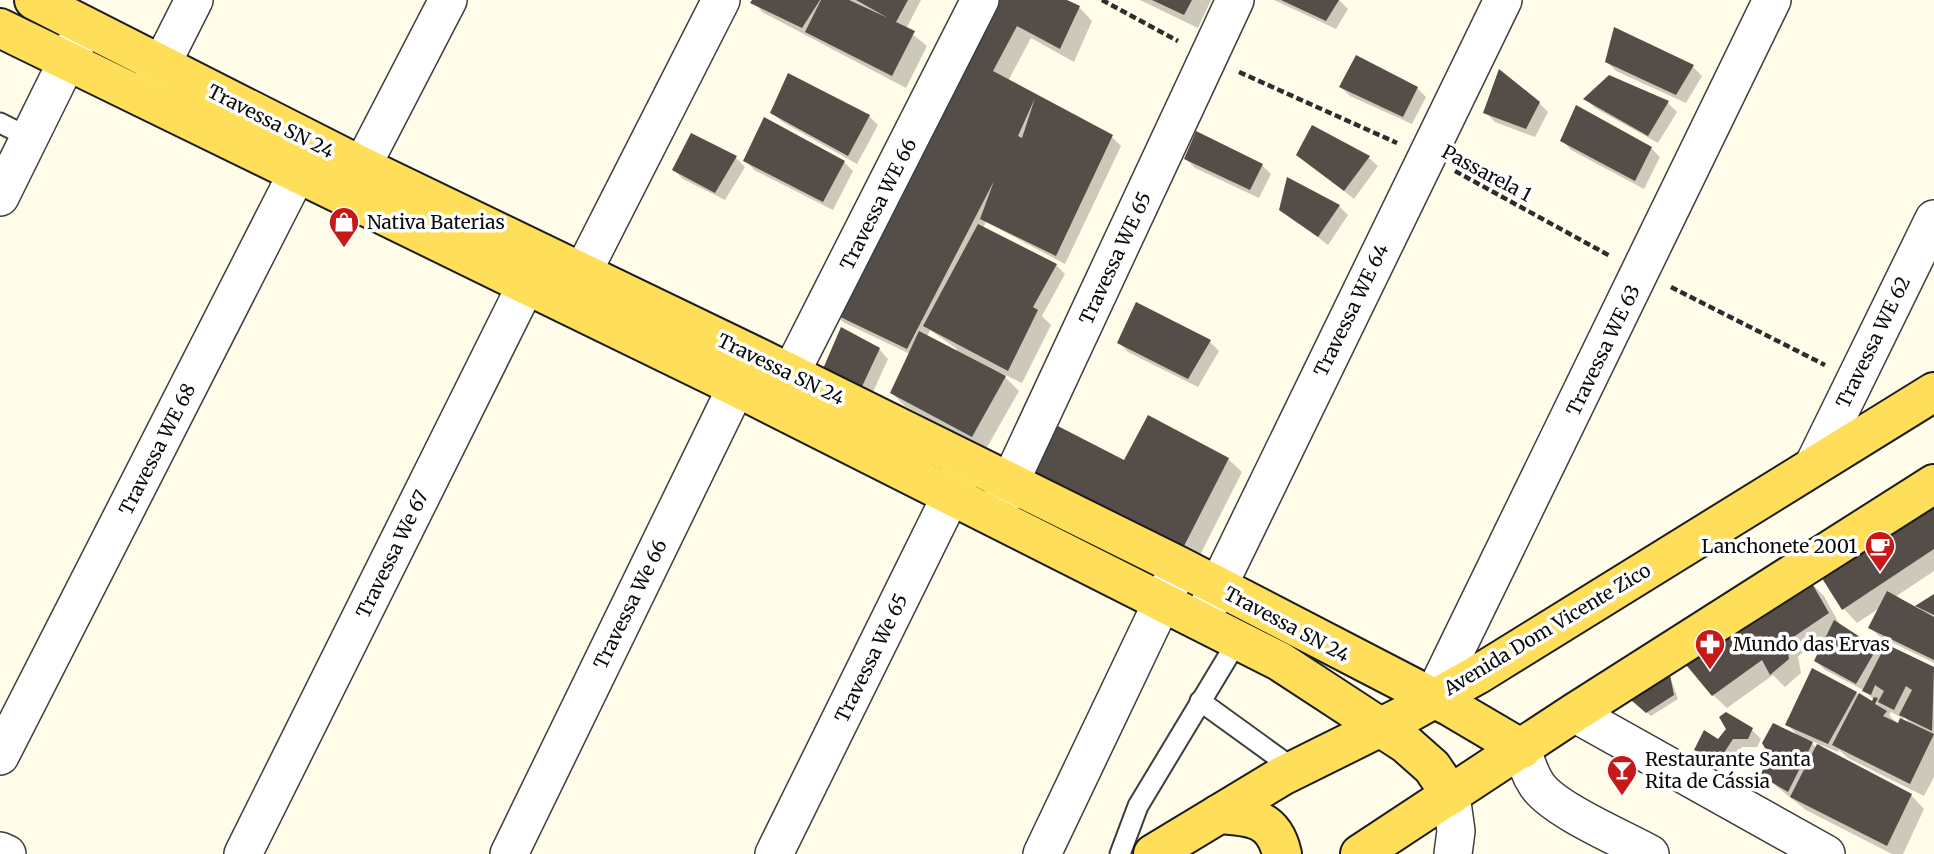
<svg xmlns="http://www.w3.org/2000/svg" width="1934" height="854" font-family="Merriweather,serif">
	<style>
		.shadow { fill: #0003; fill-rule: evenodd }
		.building { fill: #554d47; fill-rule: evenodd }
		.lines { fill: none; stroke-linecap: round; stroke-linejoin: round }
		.lane-casing { stroke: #3e3e3e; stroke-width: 23 }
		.street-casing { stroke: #3e3e3e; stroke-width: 40 }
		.primary-casing { stroke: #1c1c1c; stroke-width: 42 }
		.path { stroke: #2d2d2d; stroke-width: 4.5; stroke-dasharray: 7 3.5; stroke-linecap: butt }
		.lane { stroke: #fff; stroke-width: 19 }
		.street { stroke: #fff; stroke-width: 37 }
		.primary { stroke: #ffdf59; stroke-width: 38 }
		.labels { text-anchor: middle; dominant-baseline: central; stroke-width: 7; stroke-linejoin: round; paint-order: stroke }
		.street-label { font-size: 19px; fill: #0b0b0b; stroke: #fff }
		.poi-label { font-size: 19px; fill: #0b0b0b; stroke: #fff; text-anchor: start }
	</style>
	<rect width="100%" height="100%" fill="#fffce9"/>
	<g class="shadow">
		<path d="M753,0h168l-15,29 21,17 -21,42 -144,-76z"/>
		<path d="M995,0h68l16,7 13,14 -18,41 -43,-24 -23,43 104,56 9,9 -56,118 -79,-42 -3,6 73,37 9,9 -23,42 9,9 -29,58 -21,-10 18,18 -33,58 -81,-43 -13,-13 18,-39 -67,-32 -9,-9zM930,330l27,19 -2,3 -28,-15z"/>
		<path d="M1140,0h71l-13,28z"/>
		<path d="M1274,0h65l9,9 -12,20z"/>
		<path d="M1615,29l78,38 9,9 -16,27 -70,-32 -9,-9z"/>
		<path d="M1610,77l58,26 9,9 -19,31 -63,-35 -9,-9z"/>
		<path d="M1341,87l76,1 9,9 -14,27 -62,-28z"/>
		<path d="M1539,103l9,9 -13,25 -40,-15 -10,-10z"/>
		<path d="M772,112l97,4 9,9 -21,39 -76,-43z"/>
		<path d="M765,120l79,42 9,9 -20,39 -79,-40 -9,-10z"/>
		<path d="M1562,140l89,8 9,9 -16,32 -73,-39z"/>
		<path d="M1299,155l70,3 9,8 -24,33z"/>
		<path d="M736,158l9,9 -20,33 -42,-21 -9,-9z"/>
		<path d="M1186,159l76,6 9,9 -12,24 -64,-30z"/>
		<path d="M1339,206l9,9 -20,30 -47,-36z"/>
		<path d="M1210,342l9,9 -21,36 -70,-35 -9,-9z"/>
		<path d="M879,349l9,10 -20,44 -38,-16z"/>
		<path d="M1228,459l14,13 -44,87 -151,-74 77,-23z"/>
		<path d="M1934,505v66l-39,26 29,16 -6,-7 16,-10v67l-55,-27 -9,-9 11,-20 -24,16 -13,-14 -22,-33z"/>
		<path d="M1810,582l14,14 17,31 41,28 5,-9 47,23v108l-10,19 -76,-38 -9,-8 -1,2 -17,-7 -2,2 92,48 13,14 -21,45h-11l-86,-44 -44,-35 37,-38 -12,-13 69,-31 22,11 -13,-13 -40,-21 -9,-9 12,-25 -30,20 3,17 -16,14 -12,-12 -46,33 -14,-13zM1891,712l11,6 -3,7 -10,-10zM1904,717l8,8 -10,-4zM1807,739l12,5 -2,4z"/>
		<path d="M1670,677l8,22 -27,17 -14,-12z"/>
		<path d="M1752,730l9,9 -4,8h-15l-14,23 -22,-11 -9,-9z"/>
	</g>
	<g class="building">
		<path d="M752,0h68l-18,28 -52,-25z"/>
		<path d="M821,0h28l39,18 -32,-18h52l-12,22 19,9 -23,45 -87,-44z"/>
		<path d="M993,0h74l13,6 -20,43 -43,-23 -24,45 120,64 -57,121 -76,-37 14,-38 -87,168 -75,-36zM1035,98l-13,40 -4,-2z"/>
		<path d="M1152,0h40l-8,15z"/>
		<path d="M1281,0h58l-13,21z"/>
		<path d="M1614,27l80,38 -18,30 -71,-33z"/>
		<path d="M1356,55l62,32 -15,30 -64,-30z"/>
		<path d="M1499,69l41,33 -14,27 -43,-16z"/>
		<path d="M788,73l82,42 -22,41 -78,-43z"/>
		<path d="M1609,75l60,26 -21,35 -65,-37z"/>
		<path d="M1576,105l76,42 -17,34 -75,-40z"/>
		<path d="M764,117l81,44 -22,41 -80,-41z"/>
		<path d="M1312,125l58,31 -26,35 -48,-36z"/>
		<path d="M1196,131l67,33 -13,26 -66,-31z"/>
		<path d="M691,133l46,23 -22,37 -43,-23z"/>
		<path d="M1287,177l53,28 -22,32 -39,-27z"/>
		<path d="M978,224l79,40 -24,43 5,3 -30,61 -85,-45z"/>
		<path d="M1136,302l75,38 -23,39 -71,-36z"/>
		<path d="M841,327l39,21 -22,47 -39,-17z"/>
		<path d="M919,331l87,45 -34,61 -82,-44z"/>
		<path d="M1148,415l81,43 -45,88 -152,-74 20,-49 72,37z"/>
		<path d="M1934,502v47l-92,61 -22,-35z"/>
		<path d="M1810,580l19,33 -43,29 3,17 -19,16 -8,-15 -50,36 -30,-36z"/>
		<path d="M1887,591l47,26v43l-66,-32z"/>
		<path d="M1934,594v21l-19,-9z"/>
		<path d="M1834,620l43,28 -21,36 -42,-23z"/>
		<path d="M1886,644l48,23 -2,64 -33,-16 13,-25 -6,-4 -12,24 -16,-8 6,-11 -9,-6 -4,10 -9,-4z"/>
		<path d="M1812,668l45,24 -29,52 -43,-19z"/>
		<path d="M1670,675l4,20 -28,18 -15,-13z"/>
		<path d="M1859,693l13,8 2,-4 4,1 -3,6 12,7 -4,5 15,7 2,-5 34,16 -24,50 -78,-39z"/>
		<path d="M1726,712l27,16 -5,11h-15l-15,23 -24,-12 10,-20 14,9 8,-10 -7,-12z"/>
		<path d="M1773,723l40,19 -25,50 -28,-17 10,-18 -8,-14z"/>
		<path d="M1817,744l95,50 -25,52 -97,-49z"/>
	</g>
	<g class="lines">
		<g class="lane-casing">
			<g id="lane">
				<path d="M0,123l30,15"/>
				<path d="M1200,701l94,68"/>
				<path d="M1120,854l18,-48 100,-166"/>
			</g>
		</g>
		<g class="street-casing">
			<g id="street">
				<path d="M147,93l47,-93"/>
				<path d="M347,195l101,-195"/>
				<path d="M0,197l81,-164"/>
				<path d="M569,299l152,-299"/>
				<path d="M776,402l204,-402"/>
				<path d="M1813,466l121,-247"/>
				<path d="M998,508l237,-508"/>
				<path d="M1205,613l298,-613"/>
				<path d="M1432,699l340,-699"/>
				<path d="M1574,713l252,141"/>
				<path d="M1522,749c4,13 7,24 15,36 17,25 84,53 113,69"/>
				<path d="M0,756l311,-610"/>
				<path d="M1451,795l5,36 -3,23"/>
				<path d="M0,851l7,3"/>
				<path d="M243,854l296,-595"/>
				<path d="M509,854l240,-493"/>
				<path d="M774,854l190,-385"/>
				<path d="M1042,854l134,-281"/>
			</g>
		</g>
		<g class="primary-casing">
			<g id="primary">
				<path d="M34,0l327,166 392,189 426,211 270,140 73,43"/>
				<path d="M0,28l736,359 543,274 127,83 26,23 19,28"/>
				<path d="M1219,814c32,2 55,4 63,40"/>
				<path d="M1153,854l129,-78 125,-62 70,-39 457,-283"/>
				<path d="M1360,854l214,-141 360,-229"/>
			</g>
		</g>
		<g class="path">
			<path d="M1102,0l76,41"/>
			<path d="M1239,72l158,71"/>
			<path d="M1455,171l155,85"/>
			<path d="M1671,287l154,78"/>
		</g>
		<use href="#lane" class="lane"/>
		<use href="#street" class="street"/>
		<use href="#primary" class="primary"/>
	</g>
	<defs>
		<g id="shop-pin" transform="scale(1.575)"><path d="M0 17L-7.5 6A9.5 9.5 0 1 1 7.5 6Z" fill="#c61918" stroke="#fff"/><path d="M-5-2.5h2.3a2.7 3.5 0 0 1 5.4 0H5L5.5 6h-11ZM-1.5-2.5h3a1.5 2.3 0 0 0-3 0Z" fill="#fff"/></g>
		<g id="cafe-pin" transform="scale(1.575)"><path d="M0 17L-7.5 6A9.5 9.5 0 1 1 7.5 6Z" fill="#c61918" stroke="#fff"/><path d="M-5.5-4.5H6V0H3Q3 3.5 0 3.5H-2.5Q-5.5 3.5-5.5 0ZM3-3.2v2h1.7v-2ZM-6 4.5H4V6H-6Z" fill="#fff"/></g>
		<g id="pharmacy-pin" transform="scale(1.575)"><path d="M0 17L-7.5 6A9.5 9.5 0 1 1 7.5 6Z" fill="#c61918" stroke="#fff"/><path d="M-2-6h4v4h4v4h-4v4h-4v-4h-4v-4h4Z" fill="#fff"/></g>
		<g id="bar-pin" transform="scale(1.575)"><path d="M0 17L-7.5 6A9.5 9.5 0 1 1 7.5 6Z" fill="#c61918" stroke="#fff"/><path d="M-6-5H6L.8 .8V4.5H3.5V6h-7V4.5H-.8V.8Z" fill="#fff"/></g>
	</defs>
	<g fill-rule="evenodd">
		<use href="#shop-pin" x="344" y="222"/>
		<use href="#cafe-pin" x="1880" y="546"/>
		<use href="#pharmacy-pin" x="1710" y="644"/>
		<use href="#bar-pin" x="1622" y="770"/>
	</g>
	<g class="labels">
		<g class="street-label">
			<text transform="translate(271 121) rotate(27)">Travessa SN 24</text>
			<text transform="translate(1487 173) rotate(28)">Passarela 1</text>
			<text transform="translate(878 204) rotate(-63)">Travessa WE 66</text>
			<text transform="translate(1115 258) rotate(-65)">Travessa WE 65</text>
			<text transform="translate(1351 310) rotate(-64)">Travessa WE 64</text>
			<text transform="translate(1873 342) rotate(-64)">Travessa WE 62</text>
			<text transform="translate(1603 350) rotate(-64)">Travessa WE 63</text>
			<text transform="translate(781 369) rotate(26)">Travessa SN 24</text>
			<text transform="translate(157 449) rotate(-63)">Travessa WE 68</text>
			<text transform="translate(392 554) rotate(-64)">Travessa We 67</text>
			<text transform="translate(630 604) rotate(-64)">Travessa We 66</text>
			<text transform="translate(1287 624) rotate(28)">Travessa SN 24</text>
			<text transform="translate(1547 629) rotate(-31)">Avenida Dom Vicente Zico</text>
			<text transform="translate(871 658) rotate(-64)">Travessa We 65</text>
		</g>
		<g class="poi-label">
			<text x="367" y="222">Nativa Baterias</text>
			<text x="1857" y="546" text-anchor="end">Lanchonete 2001</text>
			<text x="1733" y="644">Mundo das Ervas</text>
			<text x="1645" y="759">Restaurante Santa<tspan x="1645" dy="22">Rita de Cássia</tspan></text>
		</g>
	</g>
</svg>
